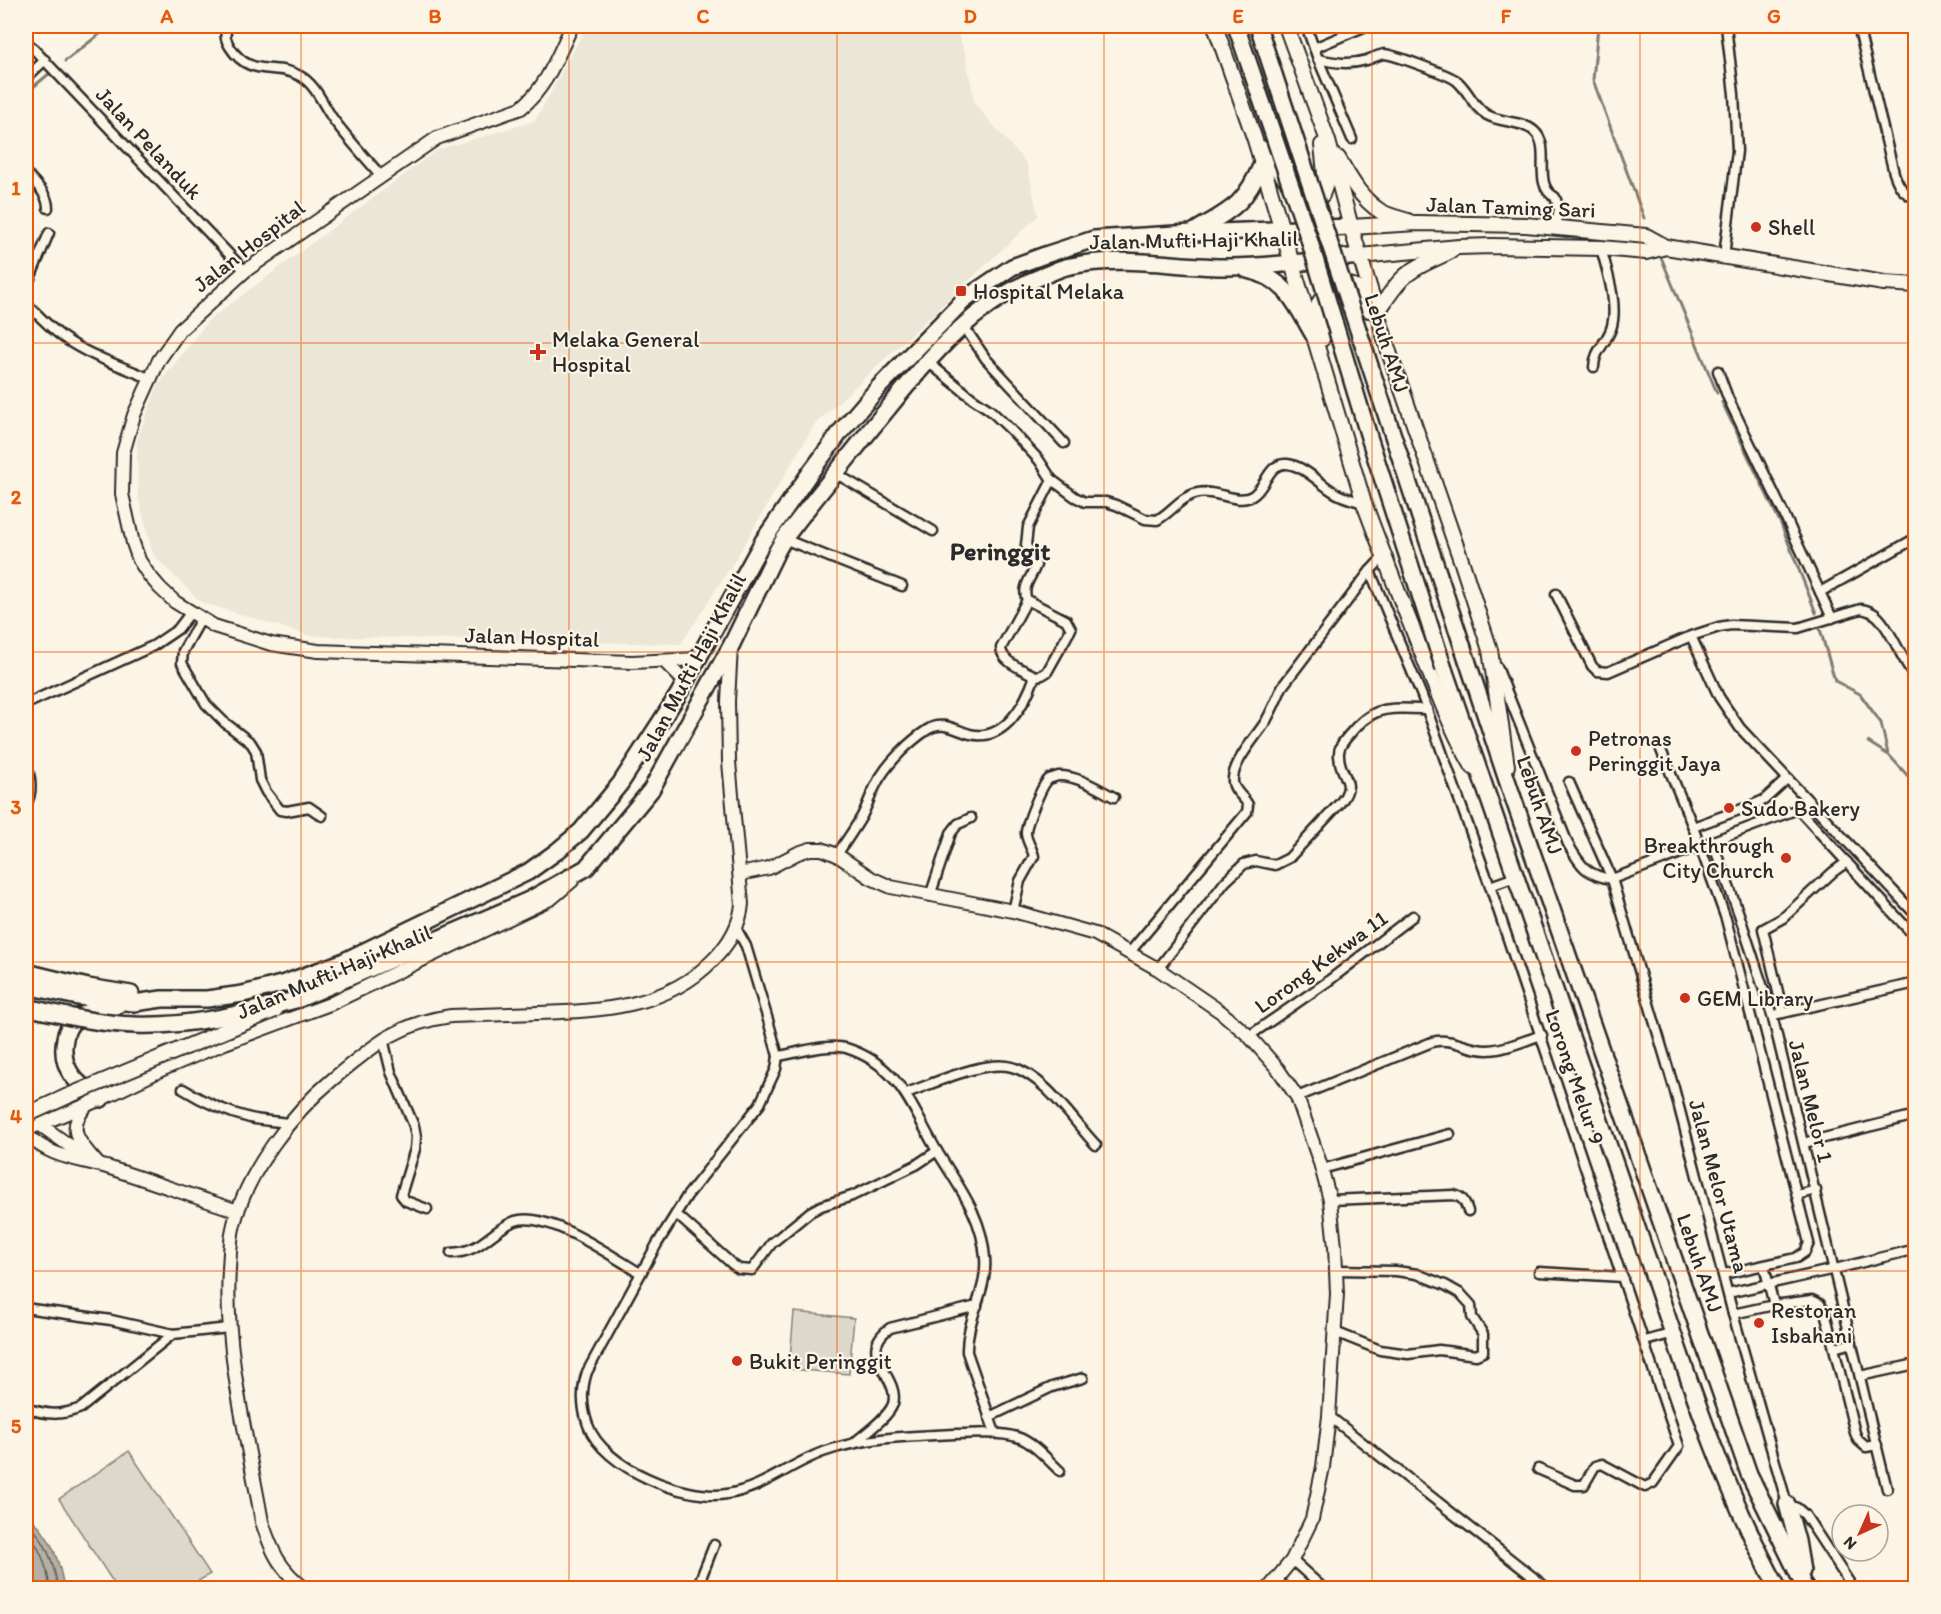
<svg xmlns="http://www.w3.org/2000/svg" width="1941" height="1614" font-family="Itim,sans-serif">
	<style>
		.built { fill: #ece6d7 }
		.green { fill: #ded8ca; stroke: #84827a; stroke-width: 1.5 }
		.water { fill: #b4b0a5; stroke: #7d7b74; stroke-width: 1.5 }
		.lines { fill: none; stroke-linecap: round; stroke-linejoin: round }
		.shore { stroke: #62605c; stroke-width: 1.5 }
		.stream { stroke: #7d7b74; stroke-width: 3 }
		.street-casing { stroke: #2b2b2b; stroke-width: 13 }
		.secondary-casing { stroke: #2b2b2b; stroke-width: 16 }
		.primary-casing { stroke: #2b2b2b; stroke-width: 18 }
		.highway-casing { stroke: #2b2b2b; stroke-width: 20 }
		.street { stroke: #fcf5e5; stroke-width: 8 }
		.secondary { stroke: #fcf5e5; stroke-width: 12 }
		.primary { stroke: #fcf5e5; stroke-width: 14 }
		.highway { stroke: #fcf5e5; stroke-width: 15 }
		.primary-bridge-casing { stroke: #2b2b2b; stroke-width: 18; stroke-linecap: butt }
		.highway-bridge-casing { stroke: #2b2b2b; stroke-width: 20; stroke-linecap: butt }
		.primary-bridge { stroke: #fcf5e5; stroke-width: 14 }
		.highway-bridge { stroke: #fcf5e5; stroke-width: 15 }
		.grid { fill: none; stroke: #e8590c; stroke-width: 1.5; stroke-opacity: 0.55 }
		.poi-dot { fill: #c8321e; stroke: #fcf5e5; stroke-width: 2 }
		.labels { text-anchor: middle; dominant-baseline: central; stroke-width: 4.5; stroke-linejoin: round; paint-order: stroke }
		.street-label { font-size: 22px; fill: #2b2b2b; stroke: #fcf5e5 }
		.poi-label { font-size: 22px; fill: #2b2b2b; stroke: #fcf5e5; text-anchor: start }
		.quarter-label { font-size: 26px; font-weight: bold; fill: #2b2b2b; stroke: #fcf5e5 }
		.neatline { fill: none; stroke: #e8590c; stroke-width: 2 }
		.grid-label { font-size: 20px; text-anchor: middle; font-weight: bold; fill: #e8590c }
	</style>
	<rect width="100%" height="100%" fill="#fcf5e5"/>
	<filter id="ink" filterUnits="userSpaceOnUse"><feTurbulence type="fractalNoise" baseFrequency=".0167" numOctaves="2"/><feDisplacementMap in="SourceGraphic" scale="12" xChannelSelector="R" yChannelSelector="G"/><feConvolveMatrix kernelMatrix="1 2 1 2 8 2 1 2 1" color-interpolation-filters="sRGB"/></filter>
	<g filter="url(#ink)">
		<path class="built" d="M587,26h368l10,26 10,52 52,60 11,52 -224,209 -79,135 -54,84 -370,-8 -110,-34 -48,-47 -15,-59 -1,-56 21,-55 51,-65 228,-170 98,-29z"/>
		<g class="green">
			<path d="M794,1312l60,6 -5,56 -60,-5z"/>
			<path d="M129,1451l81,123 -23,14h-70l-58,-89z"/>
		</g>
		<path class="water" d="M26,1512c25,26 32,41 38,76h-38z"/>
		<g class="lines">
			<g class="shore">
				<path d="M26,1520c20,21 27,40 32,68"/>
				<path d="M26,1531c15,16 21,36 24,57"/>
			</g>
			<g class="stream">
				<path d="M1598,26l-5,54 51,138"/>
				<path d="M65,61l45,-35"/>
				<path d="M26,93l24,-20"/>
				<path d="M1661,257l56,136"/>
				<path d="M1722,402l59,122 35,89"/>
				<path d="M1820,629l15,52 25,13 21,29 7,31 28,31"/>
				<path d="M1868,742l19,12"/>
			</g>
			<g class="street-casing">
				<g id="street">
					<path d="M228,26c-4,8 -3,13 2,21 20,32 46,15 70,29 17,9 24,32 36,47 14,18 30,35 45,53"/>
					<path d="M1306,26l12,33c17,4 31,6 49,1 5,-2 12,-5 17,-6 8,0 66,21 73,27 12,10 16,26 30,34 14,8 34,5 47,16 19,16 -3,54 21,66l4,12 -4,18"/>
					<path d="M1858,26l36,147c4,12 9,21 22,25"/>
					<path d="M26,41l219,230"/>
					<path d="M1314,48l52,-22"/>
					<path d="M1318,59l34,80"/>
					<path d="M26,78l19,-18"/>
					<path d="M26,173c9,10 22,21 22,35"/>
					<path d="M1724,256l13,-105 -3,-57 -8,-68"/>
					<path d="M26,288l23,-55"/>
					<path d="M26,303c12,12 24,25 38,35 25,18 57,28 85,40"/>
					<path d="M963,325l23,34 78,84"/>
					<path d="M928,362l44,36 18,12 21,20 28,30 13,20 23,17 10,5h21l10,3 29,14 12,1c15,-8 24,-24 41,-27 17,-4 40,12 54,3 14,-8 16,-34 35,-32 18,2 33,20 47,28 9,6 20,8 30,11"/>
					<path d="M1594,367c0,-15 12,-24 17,-38 8,-23 -4,-58 -10,-81"/>
					<path d="M1718,371l10,27 55,114 49,106"/>
					<path d="M835,473l98,58"/>
					<path d="M784,539l118,47"/>
					<path d="M1384,556l-14,15 52,125 68,190 189,560 -26,37 -8,4 -43,-23 -7,2 -11,19h-9l-37,-16"/>
					<path d="M1820,592l96,-54"/>
					<path d="M1556,594l36,72 5,5 11,1 83,-36 28,-9 12,-2 67,3 63,-19c7,1 12,3 17,8 14,14 24,44 38,61"/>
					<path d="M1027,600l39,20 5,9 -24,43 -5,3 -7,1"/>
					<path d="M201,619l-18,32 -1,12 24,41 18,18 27,21 5,8 4,29 6,12 14,18 7,1 22,-4 13,9"/>
					<path d="M1691,636l28,61 21,31 176,187"/>
					<path d="M1497,667l71,177c12,21 19,32 44,35l186,-70 9,-9"/>
					<path d="M26,704l127,-58 25,-17 13,-17"/>
					<path d="M1661,750l32,77 33,92 83,324 -4,9 -9,6 -72,16"/>
					<path d="M26,765c5,10 7,29 0,39"/>
					<path d="M1569,782l43,97 62,209 59,226 54,190 10,4 8,7 48,73"/>
					<path d="M1798,809l118,129"/>
					<path d="M1693,827l57,-21 14,-6 23,-21"/>
					<path d="M1712,841l27,73 33,101 115,474"/>
					<path d="M837,855c8,-13 17,-25 25,-39 6,-12 10,-25 17,-37 11,-18 30,-37 48,-49 15,-10 28,0 43,4 35,9 56,-32 65,-58 -12,-7 -33,-13 -34,-28l26,-48c-6,-13 5,-23 9,-35l-10,-20 2,-18 24,-47"/>
					<path d="M1490,886l25,-9"/>
					<path d="M930,896l21,-63 7,-9 13,-6"/>
					<path d="M1013,911l7,-30 14,-25c-2,-8 -7,-14 -8,-22 -1,-8 16,-50 23,-55 2,-1 7,-2 9,-3 19,-1 40,13 56,21"/>
					<path d="M736,928l10,18 22,74 10,36 -2,13 -16,35 -73,92 -30,48 -70,128c-6,18 -6,34 1,53 15,43 97,76 139,69 35,-5 63,-30 96,-42 42,-15 87,-16 131,-18 21,0 43,-3 63,3 16,5 31,23 43,34"/>
					<path d="M1130,952l117,-140 1,-7c-4,-9 -14,-13 -15,-23 -2,-18 23,-45 33,-61 6,-11 11,-22 16,-34l88,-116"/>
					<path d="M1158,969l67,-87 19,-18 12,-3 19,4 14,-7 51,-55c18,-22 0,-25 -1,-47 -1,-8 4,-14 9,-20 27,-33 40,-27 79,-27"/>
					<path d="M1783,1013l-20,-84 20,-11 50,-46 14,-10"/>
					<path d="M1778,1014l138,-31"/>
					<path d="M1249,1036l78,-54 86,-66"/>
					<path d="M383,1039l8,33 23,54 2,11 -1,12 -14,46 5,6 21,8"/>
					<path d="M778,1056c19,-3 50,-13 68,-8 54,17 65,59 91,103 21,35 45,64 48,107 3,33 -19,61 -18,94l28,81"/>
					<path d="M183,1089c21,13 43,23 67,29 12,3 26,3 38,5"/>
					<path d="M906,1093c27,-9 79,-34 106,-26 33,9 61,54 84,78"/>
					<path d="M1297,1097l135,-55c22,-5 34,8 55,8 18,0 38,-10 55,-15"/>
					<path d="M1804,1143l112,-28"/>
					<path d="M1322,1169l128,-35"/>
					<path d="M1797,1195l19,-5"/>
					<path d="M1330,1200l124,-5c9,2 11,7 14,16"/>
					<path d="M676,1214l56,50 7,5 13,1 20,-27 38,-31 11,-6 31,-10 64,-31 21,-14"/>
					<path d="M451,1253c30,0 40,-23 64,-32 32,-11 98,36 125,52"/>
					<path d="M1764,1266l10,39"/>
					<path d="M1539,1272l84,5"/>
					<path d="M1728,1293l107,-24 81,-20"/>
					<path d="M32,1309l79,11 62,14 56,-6"/>
					<path d="M1733,1314l41,-9 38,-5 8,4 5,8 30,121 3,7 8,7 11,-2"/>
					<path d="M1335,1332l45,18 28,4 31,-4 37,5 7,-3v-18l-11,-17 -1,-12 -10,-11 -16,-9 -28,-11 -21,-3 -60,-1"/>
					<path d="M1645,1341l29,-8"/>
					<path d="M1834,1348l18,-5"/>
					<path d="M1860,1376l56,-12"/>
					<path d="M26,1408c20,7 35,8 55,0l92,-74"/>
					<path d="M1329,1416l218,172"/>
					<path d="M989,1417l63,-30 31,-9"/>
					<path d="M853,1444c11,-10 35,-26 40,-40 8,-27 -39,-51 -3,-76l87,-22"/>
					<path d="M1292,1560l31,28"/>
					<path d="M1276,1579l10,9"/>
					<path d="M697,1588l17,-43"/>
				</g>
			</g>
			<g class="secondary-casing">
				<g id="secondary">
					<path d="M572,26c-14,29 -25,61 -51,82l-84,30 -192,133 -65,59 -21,30 -25,55 -11,38 -1,41 11,49 6,17 9,14 12,14 15,14 39,24 57,18 47,7 314,11 66,-3"/>
					<path d="M664,661l21,21"/>
					<path d="M740,874l29,-6 29,-15 12,-4h12l15,6 34,23 20,9 122,24 82,23 63,35 63,43 28,24 29,33 19,28 23,66 10,37 5,47 2,47 -8,122 -6,51 -11,52 -20,41 -23,28"/>
					<path d="M87,1105c-23,25 -7,38 11,59"/>
					<path d="M39,1124l48,34"/>
					<path d="M26,1130l75,-31 60,-29 64,-27 105,-39 222,-106 20,-17"/>
					<path d="M26,1134c26,25 51,24 84,34 43,14 85,29 128,43"/>
					<path d="M304,1588c-25,-20 -32,-36 -42,-66 -14,-81 -38,-171 -33,-253 1,-15 1,-30 5,-45 13,-52 58,-111 99,-145 40,-33 65,-56 118,-63 29,-1 58,-2 87,-3 63,-2 129,-5 175,-53 16,-16 27,-34 29,-56l-13,-142 -1,-61 3,-54"/>
				</g>
			</g>
			<g class="primary-casing">
				<g id="primary">
					<path d="M1215,26l40,114 109,363c18,48 36,95 55,142 16,42 32,84 54,122"/>
					<path d="M1286,26l42,115 23,86 39,128 72,208 28,87 17,116"/>
					<path d="M1261,148l36,46 12,8h5l8,-7 4,-12 -4,-38"/>
					<path d="M1338,158c11,19 23,41 42,53 8,5 19,7 28,10"/>
					<path d="M1351,227l66,-4 109,2 120,11 20,11 218,36 32,2"/>
					<path d="M1360,256l99,-9 33,-1 109,2 45,4 20,-5"/>
					<path d="M1377,313c8,-12 15,-24 25,-34 13,-13 33,-20 49,-28"/>
					<path d="M1322,339c-2,-10 -6,-23 -4,-33 4,-13 23,-25 35,-20 9,4 13,16 16,24"/>
					<path d="M26,1104l1,6 12,14"/>
				</g>
			</g>
			<g class="highway-casing">
				<g id="highway">
					<path d="M1195,231c37,-22 49,-25 67,-67"/>
					<path d="M1247,270c39,8 48,33 66,64"/>
					<path d="M1467,660l43,129 239,685 56,114"/>
					<path d="M1444,669c63,185 127,369 191,553 43,123 80,251 143,366"/>
					<path d="M26,972l62,15 43,7"/>
					<path d="M26,986l52,11 56,6 28,-4h45l36,-5 42,-11 57,-21 186,-90 28,-20 25,-21 39,-47 58,-89 85,-154 47,-68 32,-43 37,-43 87,-89 46,-31 33,-12 49,-16 98,-6 159,-6"/>
					<path d="M299,999l230,-99 57,-32 65,-78 80,-144 47,-97 6,-10c28,-38 58,-73 87,-110 51,-61 97,-125 174,-154 8,-3 17,-8 26,-9 52,-11 105,1 158,1 43,0 88,-7 131,-11"/>
					<path d="M101,1099c-24,-14 -42,-30 -36,-60 1,-9 7,-18 16,-23 10,-6 25,-8 36,-10"/>
					<path d="M1787,1504l10,37 5,30"/>
				</g>
			</g>
			<use href="#street" class="street"/>
			<use href="#secondary" class="secondary"/>
			<use href="#primary" class="primary"/>
			<use href="#highway" class="highway"/>
			<g class="primary-bridge-casing">
				<path id="primary-bridge" d="M26,1115l42,-19 207,-86"/>
			</g>
			<g class="highway-bridge-casing">
				<g id="highway-bridge">
					<path d="M1236,26l73,213 60,198 75,232"/>
					<path d="M1258,26l209,634"/>
					<path d="M26,1007c36,8 72,17 109,18 57,2 110,-12 164,-26"/>
				</g>
			</g>
			<use href="#primary-bridge" class="primary-bridge"/>
			<use href="#highway-bridge" class="highway-bridge"/>
		</g>
	</g>
	<path class="grid" d="M301,26v1562M569,26v1562M837,26v1562M1104,26v1562M1372,26v1562M1640,26v1562M26,343h1890M26,652h1890M26,962h1890M26,1271h1890"/>
	<g class="poi-dot">
		<circle cx="1756" cy="227" r="6"/>
		<rect x="955" y="285" width="12" height="12" rx="3"/>
		<path d="M535 343h6v6h6v6h-6v6h-6v-6h-6v-6h6z"/>
		<circle cx="1576" cy="751" r="6"/>
		<circle cx="1729" cy="808" r="6"/>
		<circle cx="1786" cy="858" r="6"/>
		<circle cx="1685" cy="998" r="6"/>
		<circle cx="1759" cy="1323" r="6"/>
		<circle cx="737" cy="1361" r="6"/>
	</g>
	<g class="labels">
		<g class="street-label">
			<text transform="translate(149 143) rotate(47)">Jalan Pelanduk</text>
			<text transform="translate(1511 207) rotate(2)">Jalan Taming Sari</text>
			<text transform="translate(1194 240) rotate(-1)">Jalan Mufti Haji Khalil</text>
			<text transform="translate(249 246) rotate(-38)">Jalan Hospital</text>
			<text transform="translate(1387 343) rotate(72)">Lebuh AMJ</text>
			<text transform="translate(532 637) rotate(2)">Jalan Hospital</text>
			<text transform="translate(691 667) rotate(-62)">Jalan Mufti Haji Khalil</text>
			<text transform="translate(1540 805) rotate(71)">Lebuh AMJ</text>
			<text transform="translate(1321 962) rotate(-36)">Lorong Kekwa 11</text>
			<text transform="translate(334 972) rotate(-23)">Jalan Mufti Haji Khalil</text>
			<text transform="translate(1575 1077) rotate(71)">Lorong Melur 9</text>
			<text transform="translate(1811 1101) rotate(76)">Jalan Melor 1</text>
			<text transform="translate(1719 1186) rotate(75)">Jalan Melor Utama</text>
			<text transform="translate(1700 1263) rotate(71)">Lebuh AMJ</text>
		</g>
		<g class="poi-label">
			<text x="1768" y="227">Shell</text>
			<text x="973" y="291">Hospital Melaka</text>
			<text x="552" y="339">Melaka General<tspan x="552" dy="25">Hospital</tspan></text>
			<text x="1588" y="738">Petronas<tspan x="1588" dy="25">Peringgit Jaya</tspan></text>
			<text x="1741" y="808">Sudo Bakery</text>
			<text x="1774" y="845" text-anchor="end">Breakthrough<tspan x="1774" dy="25">City Church</tspan></text>
			<text x="1697" y="998">GEM Library</text>
			<text x="1771" y="1310">Restoran<tspan x="1771" dy="25">Isbahani</tspan></text>
			<text x="749" y="1361">Bukit Peringgit</text>
		</g>
		<g class="quarter-label">
			<text x="1000" y="551">Peringgit</text>
		</g>
	</g>
	<rect width="1941" height="1614" fill="none" stroke="#fcf5e5" stroke-width="66"/>
	<g transform="translate(1860 1533) rotate(225)"><circle r="28" fill="#fcf5e5" stroke="#a8a49b" stroke-width="1.5"/>
	<path d="M0-4.5L10 22L0 15L-10 22Z" fill="#c8321e"/>
	<text y="-9" font-size="16" font-weight="bold" text-anchor="middle" fill="#2b2b2b">N</text>
	</g>
	<rect x="33" y="33" width="1875" height="1548" class="neatline"/>
	<g class="grid-label">
		<text x="167" y="23">A</text>
		<text x="435" y="23">B</text>
		<text x="703" y="23">C</text>
		<text x="970" y="23">D</text>
		<text x="1238" y="23">E</text>
		<text x="1506" y="23">F</text>
		<text x="1774" y="23">G</text>
		<text x="16" y="195">1</text>
		<text x="16" y="504">2</text>
		<text x="16" y="814">3</text>
		<text x="16" y="1123">4</text>
		<text x="16" y="1433">5</text>
	</g>
</svg>
